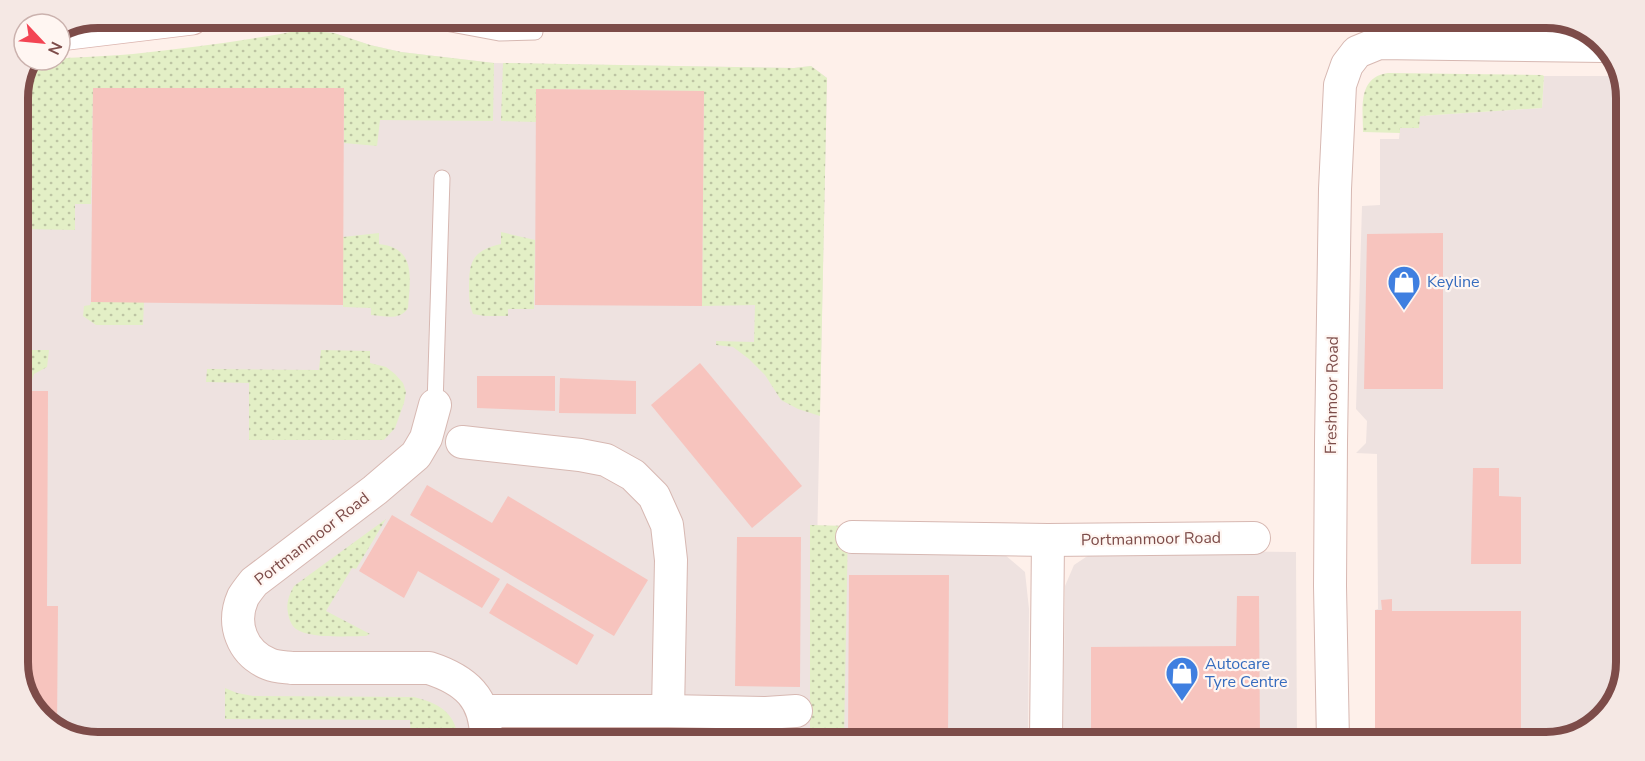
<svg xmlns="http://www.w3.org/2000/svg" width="1645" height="761" viewBox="0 0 1645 761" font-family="'Nunito Sans',sans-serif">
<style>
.industrial{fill:#eee2e0}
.grass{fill:url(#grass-dots)}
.building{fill:#f7c4be}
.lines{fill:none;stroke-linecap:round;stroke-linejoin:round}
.lane-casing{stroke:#d7b8b2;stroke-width:17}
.street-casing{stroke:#d7b8b2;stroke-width:34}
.secondary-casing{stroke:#dbb5af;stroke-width:35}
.lane{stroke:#fff;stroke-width:15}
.street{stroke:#fff;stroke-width:32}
.secondary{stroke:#fff;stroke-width:33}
.labels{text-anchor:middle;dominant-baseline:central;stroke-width:4.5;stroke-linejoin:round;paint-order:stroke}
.shop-label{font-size:16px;fill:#366cbe;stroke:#fff6f2;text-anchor:start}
.street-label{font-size:16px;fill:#7d4c49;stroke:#fff6f2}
.rim{fill:none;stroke:#7d4c49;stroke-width:8}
</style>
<defs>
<pattern id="grass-dots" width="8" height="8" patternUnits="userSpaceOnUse" patternTransform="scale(1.5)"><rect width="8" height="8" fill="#e3efc6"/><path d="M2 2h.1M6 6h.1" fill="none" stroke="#bdc4a3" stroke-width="1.8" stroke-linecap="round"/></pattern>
</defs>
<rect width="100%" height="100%" fill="#fef0ea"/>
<g class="industrial">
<polygon points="326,32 334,33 370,45 401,52 494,63 794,68 811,66 827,78 817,547 998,549 1025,572 1029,609 1028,741 68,737 32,707 18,668 18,94 30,67"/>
<polygon points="1544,76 1621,76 1627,94 1621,693 1591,730 1546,743 1375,742 1375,610 1378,609 1377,454 1356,453 1366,443 1367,421 1356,409 1362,206 1380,205 1380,139 1399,139 1400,128 1419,116 1542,108"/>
<polygon points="1104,550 1296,552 1297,742 1063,741 1065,586 1074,565 1089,555"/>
</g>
<g class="grass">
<path d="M301,30L334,33L370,45L401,52L494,63L493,121L380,120L377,146L344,143V88H93L91,204H75V230L18,229V94L33,61C66,57 99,57 133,54C189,48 245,41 301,30Z"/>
<polygon points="503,63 794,68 811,66 827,78 820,416 798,409 781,400 765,375 749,359 733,347 716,345 716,341 754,342 755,305 702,306 704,91 537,89 536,122 501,121"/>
<path d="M1388,73L1542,75L1544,76L1542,108L1420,116L1419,128H1400V133L1363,132C1363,109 1357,77 1388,73Z"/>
<path d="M501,232L535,240L534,309H508V316H485L473,314C469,304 469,296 469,285C469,259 475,250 501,244Z"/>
<path d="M379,233V244C417,248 410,279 408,308C400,321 385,316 371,315V308L343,307V237Z"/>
<polygon points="91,302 144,302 143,325 96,325 83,316 84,306 90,305"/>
<polygon points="18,350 49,350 47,367 34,374 31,383 18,383"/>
<polygon points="321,350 370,351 370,363 386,367 395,374 403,383 406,392 404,403 395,428 384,440 249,440 249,383 206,382 207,369 319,370"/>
<path d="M386,519L356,569L352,568L326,611L370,634L366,636C349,636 309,639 296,629C291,625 289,619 288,613C286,603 289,595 294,586Z"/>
<polygon points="810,525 848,526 844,740 810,740"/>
<path d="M225,688L237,693L253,696L414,697C438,703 455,712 458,738H414L411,737L410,720L225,719Z"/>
</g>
<g class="building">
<polygon points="93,88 344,88 343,305 91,302"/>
<polygon points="536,89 704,91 702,306 535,305"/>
<polygon points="1443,233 1443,389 1364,389 1367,234"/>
<polygon points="700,363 802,486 752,528 651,405"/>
<polygon points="477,376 555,376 555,411 477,408"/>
<polygon points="560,378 636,381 636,414 559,413"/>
<polygon points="18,391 48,391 47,606 58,606 57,728 32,707 18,668"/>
<polygon points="1473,468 1499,468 1499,496 1521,497 1521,564 1471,564"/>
<polygon points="427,485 492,523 508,496 648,580 614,636 410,515"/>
<polygon points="392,515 500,579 482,608 418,571 404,598 359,571"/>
<polygon points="737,537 801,537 800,687 735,686"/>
<polygon points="849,575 949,575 948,740 848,740"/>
<polygon points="507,583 594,635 577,665 489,613"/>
<polygon points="1237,596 1259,596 1260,742 1091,741 1091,647 1236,646"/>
<polygon points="1392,599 1392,611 1521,611 1521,743 1375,742 1375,610 1382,610 1381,600"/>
<polygon points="579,732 644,733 644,739 578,739"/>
</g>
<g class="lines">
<defs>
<g id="lane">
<polyline points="424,19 499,33 535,32"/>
<polyline points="435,405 442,178"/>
</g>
<g id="street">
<path d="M435,405L426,438L416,455L375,490L254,582C250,587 246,592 243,597C231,624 242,653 269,664C276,667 284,667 292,668H429C466,680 486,698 486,738"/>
<polyline points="462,442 580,455 606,460 633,475 654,496 667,525 671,560 668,711"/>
<polyline points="852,537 1048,540 1254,538"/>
<polyline points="483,711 668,711 766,713 796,711"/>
<polyline points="1046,741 1048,540"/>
<polyline points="1333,742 1330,586 1331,443 1335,189 1340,85 1347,65 1357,52 1379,43 1604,46"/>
</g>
<polyline id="secondary" points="60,34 192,18"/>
</defs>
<use href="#lane" class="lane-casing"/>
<use href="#street" class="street-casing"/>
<use href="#secondary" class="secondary-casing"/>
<use href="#lane" class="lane"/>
<use href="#street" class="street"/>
<use href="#secondary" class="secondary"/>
</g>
<defs>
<symbol id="shop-pin" viewBox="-11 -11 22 30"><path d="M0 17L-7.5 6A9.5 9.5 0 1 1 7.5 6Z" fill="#3f7fe0" stroke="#fff6f2"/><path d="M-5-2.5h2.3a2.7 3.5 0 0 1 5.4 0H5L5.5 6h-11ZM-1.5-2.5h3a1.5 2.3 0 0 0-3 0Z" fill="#fff"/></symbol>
</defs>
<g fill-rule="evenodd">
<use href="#shop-pin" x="1385" y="263" width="38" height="52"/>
<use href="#shop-pin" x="1163" y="654" width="38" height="52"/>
</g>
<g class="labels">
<g class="shop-label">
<text x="1427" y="282">Keyline</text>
<text x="1205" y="664">Autocare<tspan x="1205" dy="18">Tyre Centre</tspan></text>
</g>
<g class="street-label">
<text transform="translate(1332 395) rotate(-89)">Freshmoor Road</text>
<text transform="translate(312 539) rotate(-38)">Portmanmoor Road</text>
<text transform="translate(1151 539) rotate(-1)">Portmanmoor Road</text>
</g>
</g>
<path d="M0 0H1645V761H0ZM98 28H1546A70 70 0 0 1 1616 98V662A70 70 0 0 1 1546 732H98A70 70 0 0 1 28 662V98A70 70 0 0 1 98 28Z" fill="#f5e8e4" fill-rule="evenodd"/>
<path class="rim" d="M98 28H1546A70 70 0 0 1 1616 98V662A70 70 0 0 1 1546 732H98A70 70 0 0 1 28 662V98A70 70 0 0 1 98 28Z"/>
<g transform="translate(42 42) rotate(116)"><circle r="28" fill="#fff6f2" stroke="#cbb2ae" stroke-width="1.5"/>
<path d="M0-4.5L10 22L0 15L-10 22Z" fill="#f34453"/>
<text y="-9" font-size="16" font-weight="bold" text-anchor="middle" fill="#7d4c49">N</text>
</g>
</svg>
